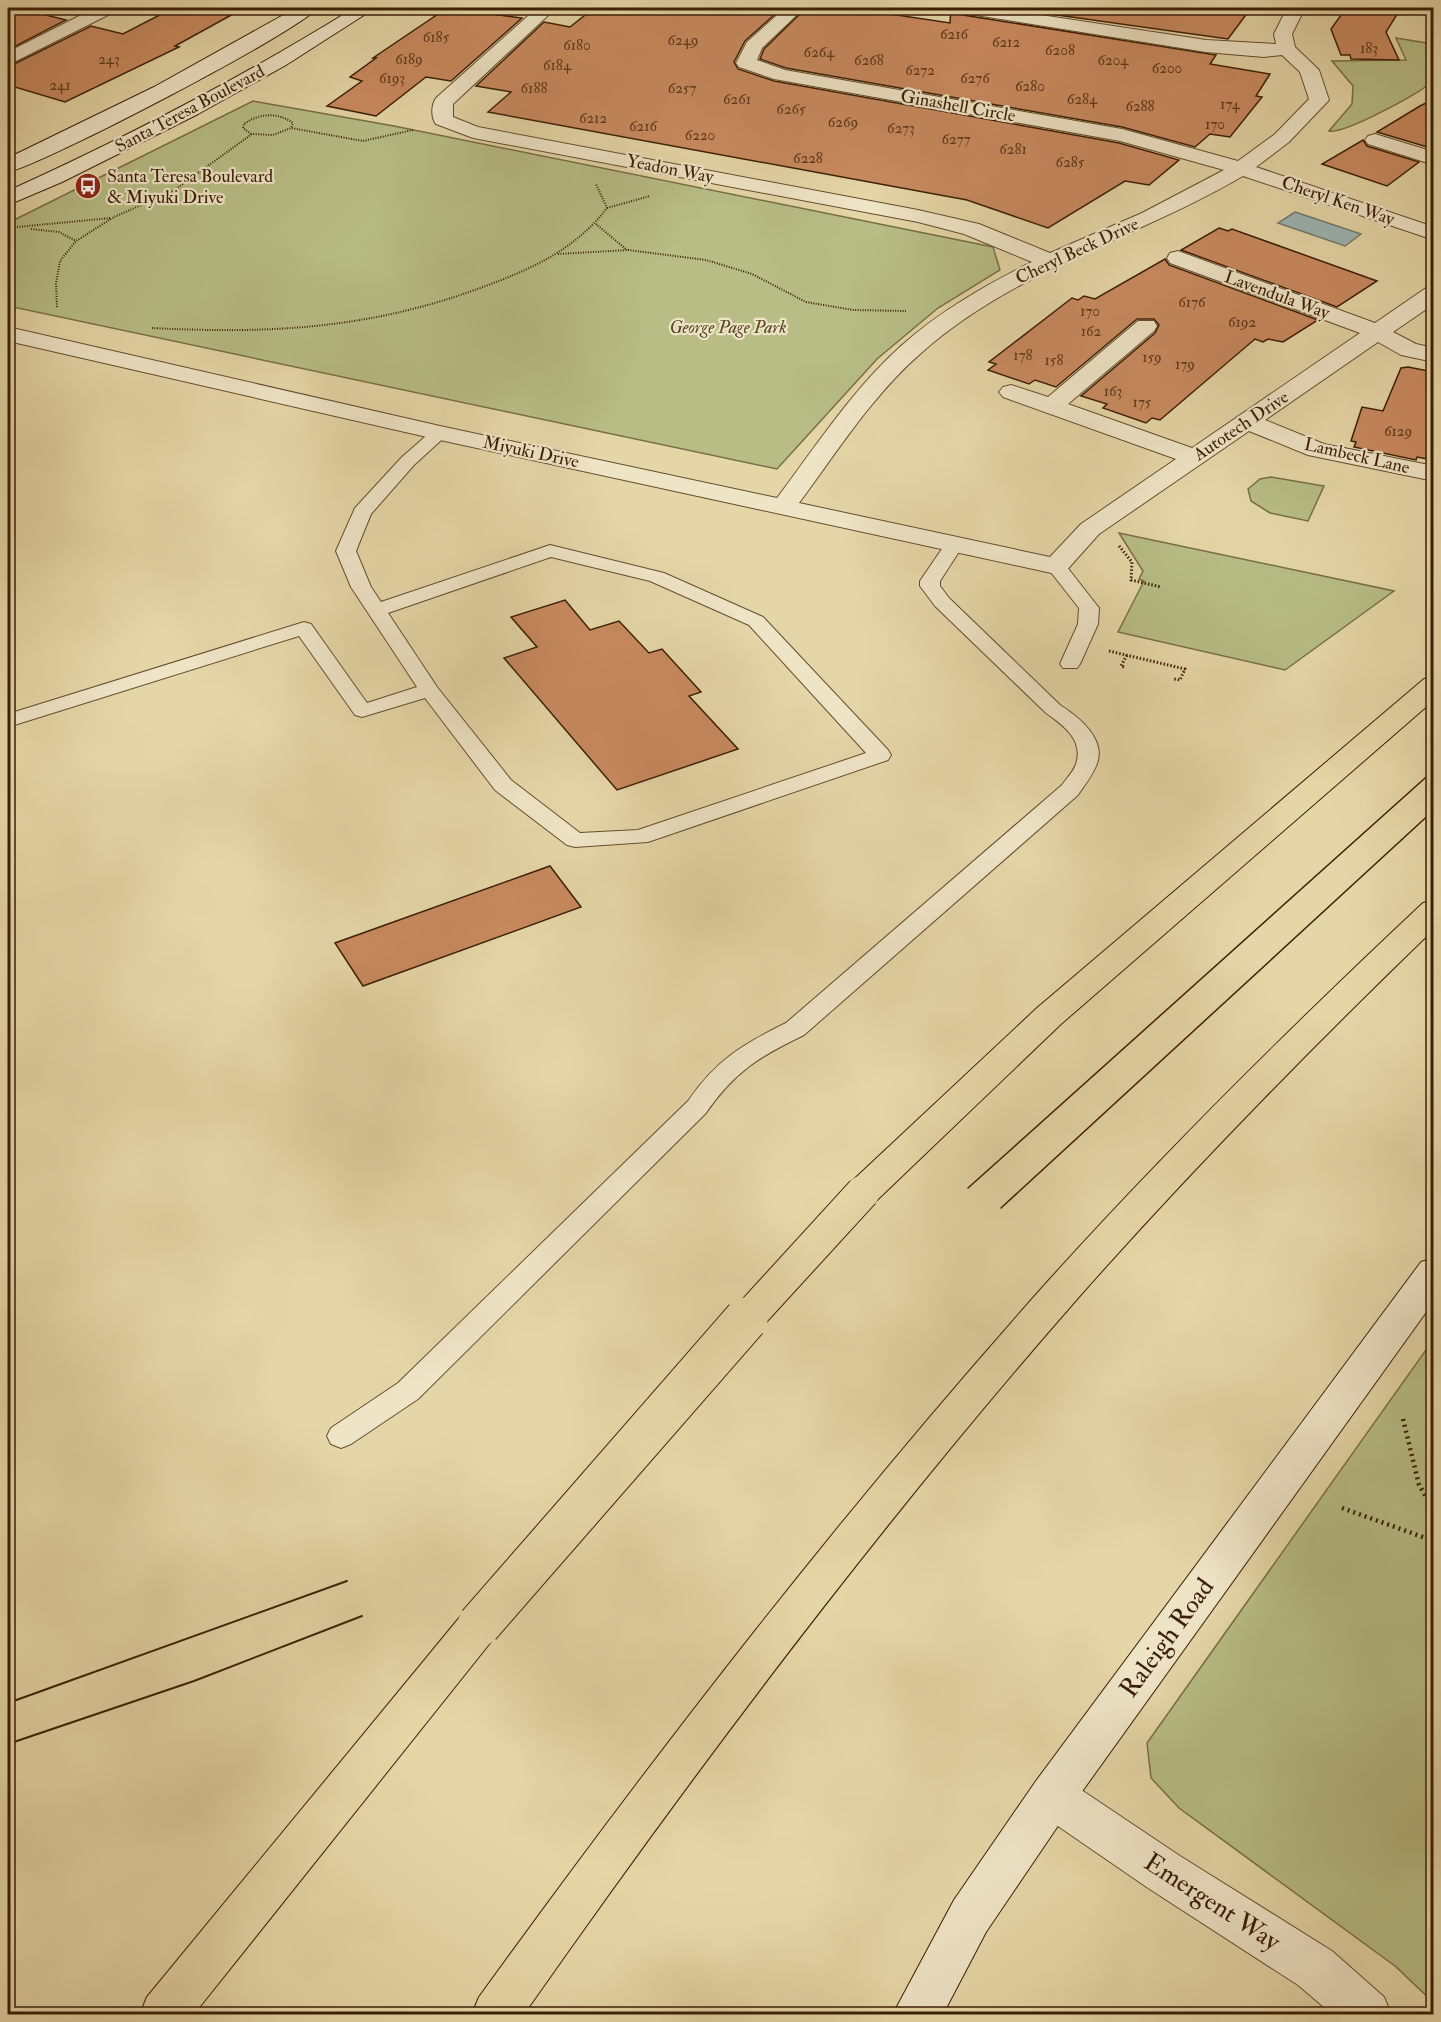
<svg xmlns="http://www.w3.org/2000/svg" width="1441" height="2022" viewBox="0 0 1441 2022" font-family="'IM FELL Double Pica',serif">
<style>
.green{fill:#b7bd85;stroke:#796e46;stroke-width:1.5}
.water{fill:#9cb6b4;stroke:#75796e;stroke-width:1.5}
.building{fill:#c98a5f;stroke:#3b1e06;stroke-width:1.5}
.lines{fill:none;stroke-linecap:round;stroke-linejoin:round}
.lane-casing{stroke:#664c2e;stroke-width:2}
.street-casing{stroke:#664c2e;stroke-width:2}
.secondary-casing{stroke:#3b1e06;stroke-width:2}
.highway-casing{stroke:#3b1e06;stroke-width:2}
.path-far2{stroke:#3b1e06;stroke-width:2;stroke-dasharray:1 1.5;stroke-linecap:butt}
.path-far1{stroke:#3b1e06;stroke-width:3;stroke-dasharray:1.5 2;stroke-linecap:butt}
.path{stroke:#3b1e06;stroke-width:4.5;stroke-dasharray:2 4;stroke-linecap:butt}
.lane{fill:#eee4c6;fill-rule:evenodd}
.street{fill:#eee4c6;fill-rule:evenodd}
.secondary{fill:#eee4c6;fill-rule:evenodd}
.highway{fill:#e5d6a7;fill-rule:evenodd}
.tram-far1{stroke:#3b1e06;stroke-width:1.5}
.tram{stroke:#3b1e06;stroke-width:2}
.highway-bridge-far1-casing{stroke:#3b1e06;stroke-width:35;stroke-linecap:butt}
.highway-bridge-casing{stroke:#3b1e06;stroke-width:45;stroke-linecap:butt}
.highway-bridge-far1{stroke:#e5d6a7;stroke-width:33}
.highway-bridge{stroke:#e5d6a7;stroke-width:43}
.labels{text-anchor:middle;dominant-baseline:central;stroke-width:4.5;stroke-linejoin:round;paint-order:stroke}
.far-number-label{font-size:15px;fill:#5e391c}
.far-street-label{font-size:18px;fill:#3b1e06;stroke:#eee4c6}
.far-poi-label{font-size:18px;fill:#3b1e06;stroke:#eee4c6;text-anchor:start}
.far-park-label{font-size:18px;font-style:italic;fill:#5a4626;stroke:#eee4c6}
.near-street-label{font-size:26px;fill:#3b1e06;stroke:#eee4c6}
</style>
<rect width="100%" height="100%" fill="#e5d6a7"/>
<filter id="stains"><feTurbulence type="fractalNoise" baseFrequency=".00333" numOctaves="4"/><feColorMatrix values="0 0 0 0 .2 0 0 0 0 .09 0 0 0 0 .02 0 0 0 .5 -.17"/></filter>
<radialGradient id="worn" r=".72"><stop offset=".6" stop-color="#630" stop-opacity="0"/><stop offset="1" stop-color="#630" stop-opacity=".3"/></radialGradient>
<g class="green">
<path d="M1396,38L1433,44V81C1420,93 1345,134 1329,131L1352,104L1353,86L1332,61L1406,60Z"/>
<polygon points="253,101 394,126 993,247 1000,270 938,308 877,359 777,469 8,306 8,223"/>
<polygon points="1271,477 1324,486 1308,521 1270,513 1251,501 1248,489 1260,479"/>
<polygon points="1119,533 1394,591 1285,670 1118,632 1144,581 1139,579 1143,571"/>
<polygon points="1433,1340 1434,2002 1433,2002 1395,1966 1179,1808 1151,1778 1147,1743"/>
</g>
<polygon class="water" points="1295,212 1361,234 1345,246 1278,223"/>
<g class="building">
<polygon points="8,8 18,8 66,20 8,50"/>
<polygon points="173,8 244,8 175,46 179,47 65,102 8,85 8,67 91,26 123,34"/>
<polygon points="447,8 522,18 451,81 426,77 376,116 327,106 362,81 350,77 376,58 373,58"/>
<polygon points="594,8 782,8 745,41 734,62 738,69 774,81 1119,143 1179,160 1149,185 1125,181 1048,228 967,200 488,112 511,92 476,86 544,22 570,27"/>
<polygon points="806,8 850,8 950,23 951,8 952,8 963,15 1216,55 1210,64 1270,74 1256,96 1262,97 1230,137 1210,134 1195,147 1122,127 786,68 760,59 764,49"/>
<polygon points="1007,8 1251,8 1228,39"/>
<polygon points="1346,8 1401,8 1386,32 1399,60 1351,59 1350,55 1341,55 1331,29"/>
<polygon points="1434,99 1434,149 1377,132 1420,106"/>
<polygon points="1363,140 1367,146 1419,162 1387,186 1322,164"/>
<polygon points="1219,228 1228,231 1232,229 1377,281 1337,307 1181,250"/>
<polygon points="1165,259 1169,265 1318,320 1283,342 1268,339 1263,342 1255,339 1160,420 1152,418 1146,423 1103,408 1107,404 1081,396 1155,333 1159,325 1154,319 1137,319 1056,387 1035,380 1029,384 988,370 996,364 989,362 1072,298 1078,300 1084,296 1095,299"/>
<polygon points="1408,367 1434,372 1434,460 1417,457 1416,460 1354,447 1356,442 1351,441 1362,407 1383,411 1401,368"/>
<polygon points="565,600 590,630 619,621 649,653 662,649 701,692 689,696 738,749 617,790 504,658 537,647 511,617"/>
<polygon points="550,866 581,907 363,986 335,943"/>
</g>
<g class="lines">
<defs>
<g id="lane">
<path d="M440,428L449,433L414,465L371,514L356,551L371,587L381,602L550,545L664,573L763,617L888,750L891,755L888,760L648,842L575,847L567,845L495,790L425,698L362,717L355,715L299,636L8,727V714L304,622L311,624L367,703L417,687L351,587L336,551L355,508L402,457L434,429ZM551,557L650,581L749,625L866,753L638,830L580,833L511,780L437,687L388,613Z"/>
<path d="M955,538L964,544L940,581V586L949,598L1060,705C1079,717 1108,740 1096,766C1092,776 1084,786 1078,795L804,1035C760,1056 734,1072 706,1113L418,1399L351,1444L341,1448L331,1444L327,1436L331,1428L398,1383L688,1101C716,1060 743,1044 786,1023L1062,785C1066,779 1074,771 1076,764C1084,740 1063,725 1046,713L935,606L920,586V581L948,540Z"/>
<polygon points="1056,560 1063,562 1099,608 1098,624 1080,664 1077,668 1063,668 1060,664 1078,624 1079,608 1046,566"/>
</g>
<g id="street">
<polygon points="95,8 117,8 114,12 8,65 8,52"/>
<path d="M537,8H556L453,104V117L478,127L918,210L979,224L1050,253L1142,213L1224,170L1120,141L774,79L739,67L736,63L747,42L785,8H804L762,48L757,60L785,70L1122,129L1238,161L1275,134L1309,99L1300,72L1282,55L1264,57L1206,52L963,13L954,8H995L1206,40L1276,44L1274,34L1287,8H1305L1292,34L1295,47L1319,70L1329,100L1289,142L1256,167L1434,227V240L1243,176C1137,238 1012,271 920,354C872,396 837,452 799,503L1050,557L1081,524L1176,459L1003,397L999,392L1003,387L1011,385L1048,397L1138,321H1154L1157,326L1154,331L1068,404L1192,448L1360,333L1170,263L1167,258L1170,253L1178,251L1375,323L1426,288L1434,286V304L1393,332L1416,344L1434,348V362L1401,355L1378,342L1265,420L1324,444L1434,466V481L1308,455L1249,431L1099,534L1065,572L1056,574L440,440L8,341V327L440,426L777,498C816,446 853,389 901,346C940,311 986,285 1032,262L964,234L918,222L473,138L436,124C431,118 431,105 436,98Z"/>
<polygon points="1375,134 1434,152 1434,165 1368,144 1365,140 1368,136"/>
<polygon points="1052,1775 1068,1781 1180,1856 1332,1951 1384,1997 1391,2014 1332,2014 1298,1985 1148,1888 1036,1811 1030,1796 1036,1781"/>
</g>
<g id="secondary">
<path d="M296,8H317C302,30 40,166 8,172V158L154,87Z"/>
<path d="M354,8H375L286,65L198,114L62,182L8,205V191C127,137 243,77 354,8Z"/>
<polygon points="1434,1258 1434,1301 1068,1811 986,1932 943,2014 893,2014 954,1900 1036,1781 1421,1262"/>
</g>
<g id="highway">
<polygon points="1434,677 1434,700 1061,1024 876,1201 863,1205 850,1201 845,1192 850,1183 1037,1008 1424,679"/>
<path d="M1434,900V929C1311,1048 1191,1170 1078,1298C879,1525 697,1767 524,2014H472L479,1997C658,1750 845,1508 1049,1280C1168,1148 1294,1024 1423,903Z"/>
<polygon points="479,1606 494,1612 500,1625 494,1638 194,2014 140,2014 147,1997 464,1612"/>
</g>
</defs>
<use href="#lane" class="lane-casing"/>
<use href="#street" class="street-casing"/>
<use href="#secondary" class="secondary-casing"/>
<use href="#highway" class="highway-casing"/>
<g class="path-far2">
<path d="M251,134L243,128L244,124C259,113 278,112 293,123L291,128"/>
<polyline points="607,208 650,196"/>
<polyline points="596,224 627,250"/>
<polyline points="17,227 111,218"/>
<polyline points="31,229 59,232 76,241"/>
<polyline points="558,254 628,250 706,260 752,274 806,302 853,310 906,311"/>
<polyline points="57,307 56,284 60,261 76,241 114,217 173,191 252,134 273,135 291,128 363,141 413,130"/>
<path d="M152,328C271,334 370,329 483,287C531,269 575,250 607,208L596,184"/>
</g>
<g class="path-far1">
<polyline points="1119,546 1132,562 1131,580 1161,587"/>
<polyline points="1109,651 1185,669 1180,680 1174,679"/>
<polyline points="1124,667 1121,666 1127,655"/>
</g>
<g class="path">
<polyline points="1403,1419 1419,1485 1434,1510"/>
<polyline points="1342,1508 1434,1541"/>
</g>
<use href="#lane" class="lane"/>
<use href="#street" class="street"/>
<use href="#secondary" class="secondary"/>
<use href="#highway" class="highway"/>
<g class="tram-far1">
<polyline points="968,1188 1434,770"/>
<polyline points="1001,1208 1434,810"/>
</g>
<g class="tram">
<polyline points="8,1703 347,1581"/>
<polyline points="8,1744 194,1681 362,1616"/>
</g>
<defs>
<polyline id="highway-bridge-far1" points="745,1321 863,1192"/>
<polyline id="highway-bridge" points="479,1625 746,1319"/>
</defs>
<use href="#highway-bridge-far1" class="highway-bridge-far1-casing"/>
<use href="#highway-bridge" class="highway-bridge-casing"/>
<use href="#highway-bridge-far1" class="highway-bridge-far1"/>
<use href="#highway-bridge" class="highway-bridge"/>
</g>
<defs>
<symbol id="bus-disc" viewBox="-11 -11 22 22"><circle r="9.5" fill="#8f2418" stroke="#eee4c6"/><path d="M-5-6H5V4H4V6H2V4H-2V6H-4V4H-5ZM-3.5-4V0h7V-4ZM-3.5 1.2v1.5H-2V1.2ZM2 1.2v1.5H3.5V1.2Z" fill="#fff"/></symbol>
</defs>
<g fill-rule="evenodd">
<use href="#bus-disc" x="73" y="171" width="30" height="30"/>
</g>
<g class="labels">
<g class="far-number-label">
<text x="954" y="34">6216</text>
<text x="436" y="37">6185</text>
<text x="683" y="40">6249</text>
<text x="1006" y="42">6212</text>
<text x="577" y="45">6180</text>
<text x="1369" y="48">183</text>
<text x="1060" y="50">6208</text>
<text x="819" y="52">6264</text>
<text x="109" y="59">243</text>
<text x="409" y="59">6189</text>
<text x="869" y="60">6268</text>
<text x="1113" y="60">6204</text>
<text x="557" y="65">6184</text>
<text x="1167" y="68">6200</text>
<text x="920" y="70">6272</text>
<text x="392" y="78">6193</text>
<text x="975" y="78">6276</text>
<text x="60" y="85">241</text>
<text x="1030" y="86">6280</text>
<text x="534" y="88">6188</text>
<text x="682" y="88">6257</text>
<text x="737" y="99">6261</text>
<text x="1082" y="99">6284</text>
<text x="1230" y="104">174</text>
<text x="1140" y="106">6288</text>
<text x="791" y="109">6265</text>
<text x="593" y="118">6212</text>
<text x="843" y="122">6269</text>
<text x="1215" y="124">170</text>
<text x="643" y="126">6216</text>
<text x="901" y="128">6273</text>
<text x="700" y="135">6220</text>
<text x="956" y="139">6277</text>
<text x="1013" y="149">6281</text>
<text x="808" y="158">6228</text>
<text x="1070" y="162">6285</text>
<text x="1192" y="302">6176</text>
<text x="1090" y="311">170</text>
<text x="1242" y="322">6192</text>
<text x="1091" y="331">162</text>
<text x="1023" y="355">178</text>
<text x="1152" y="357">159</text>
<text x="1054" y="360">158</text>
<text x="1185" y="364">179</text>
<text x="1113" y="391">163</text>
<text x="1142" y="402">175</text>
<text x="1398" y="431">6129</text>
</g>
<g class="far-street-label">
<text transform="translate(958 106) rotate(10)">Ginashell Circle</text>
<text transform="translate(190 109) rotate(-28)">Santa Teresa Boulevard</text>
<text transform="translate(670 169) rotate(11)">Yeadon Way</text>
<text transform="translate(1338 201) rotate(19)">Cheryl Ken Way</text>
<text transform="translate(1077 251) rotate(-25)">Cheryl Beck Drive</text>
<text transform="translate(1277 295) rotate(20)">Lavendula Way</text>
<text transform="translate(1241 426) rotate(-34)">Autotech Drive</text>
<text transform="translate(531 452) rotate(12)">Miyuki Drive</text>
<text transform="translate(1357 456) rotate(13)">Lambeck Lane</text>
</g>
<g class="far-poi-label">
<text x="107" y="176">Santa Teresa Boulevard<tspan x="107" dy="21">&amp; Miyuki Drive</tspan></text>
</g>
<g class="far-park-label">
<text x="728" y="327">George Page Park</text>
</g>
<g class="near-street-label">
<text transform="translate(1167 1638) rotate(-54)">Raleigh Road</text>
<text transform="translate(1212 1902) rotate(33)">Emergent Way</text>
</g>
</g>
<rect width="1441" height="2022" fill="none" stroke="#e5d6a7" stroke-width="30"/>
<rect x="9" y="9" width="1423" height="2004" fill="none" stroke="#3b1e06" stroke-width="3"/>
<rect x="15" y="15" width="1411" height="1992" fill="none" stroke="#3b1e06" stroke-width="1.5"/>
<rect width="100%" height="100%" filter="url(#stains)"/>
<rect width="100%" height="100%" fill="url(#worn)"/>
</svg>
